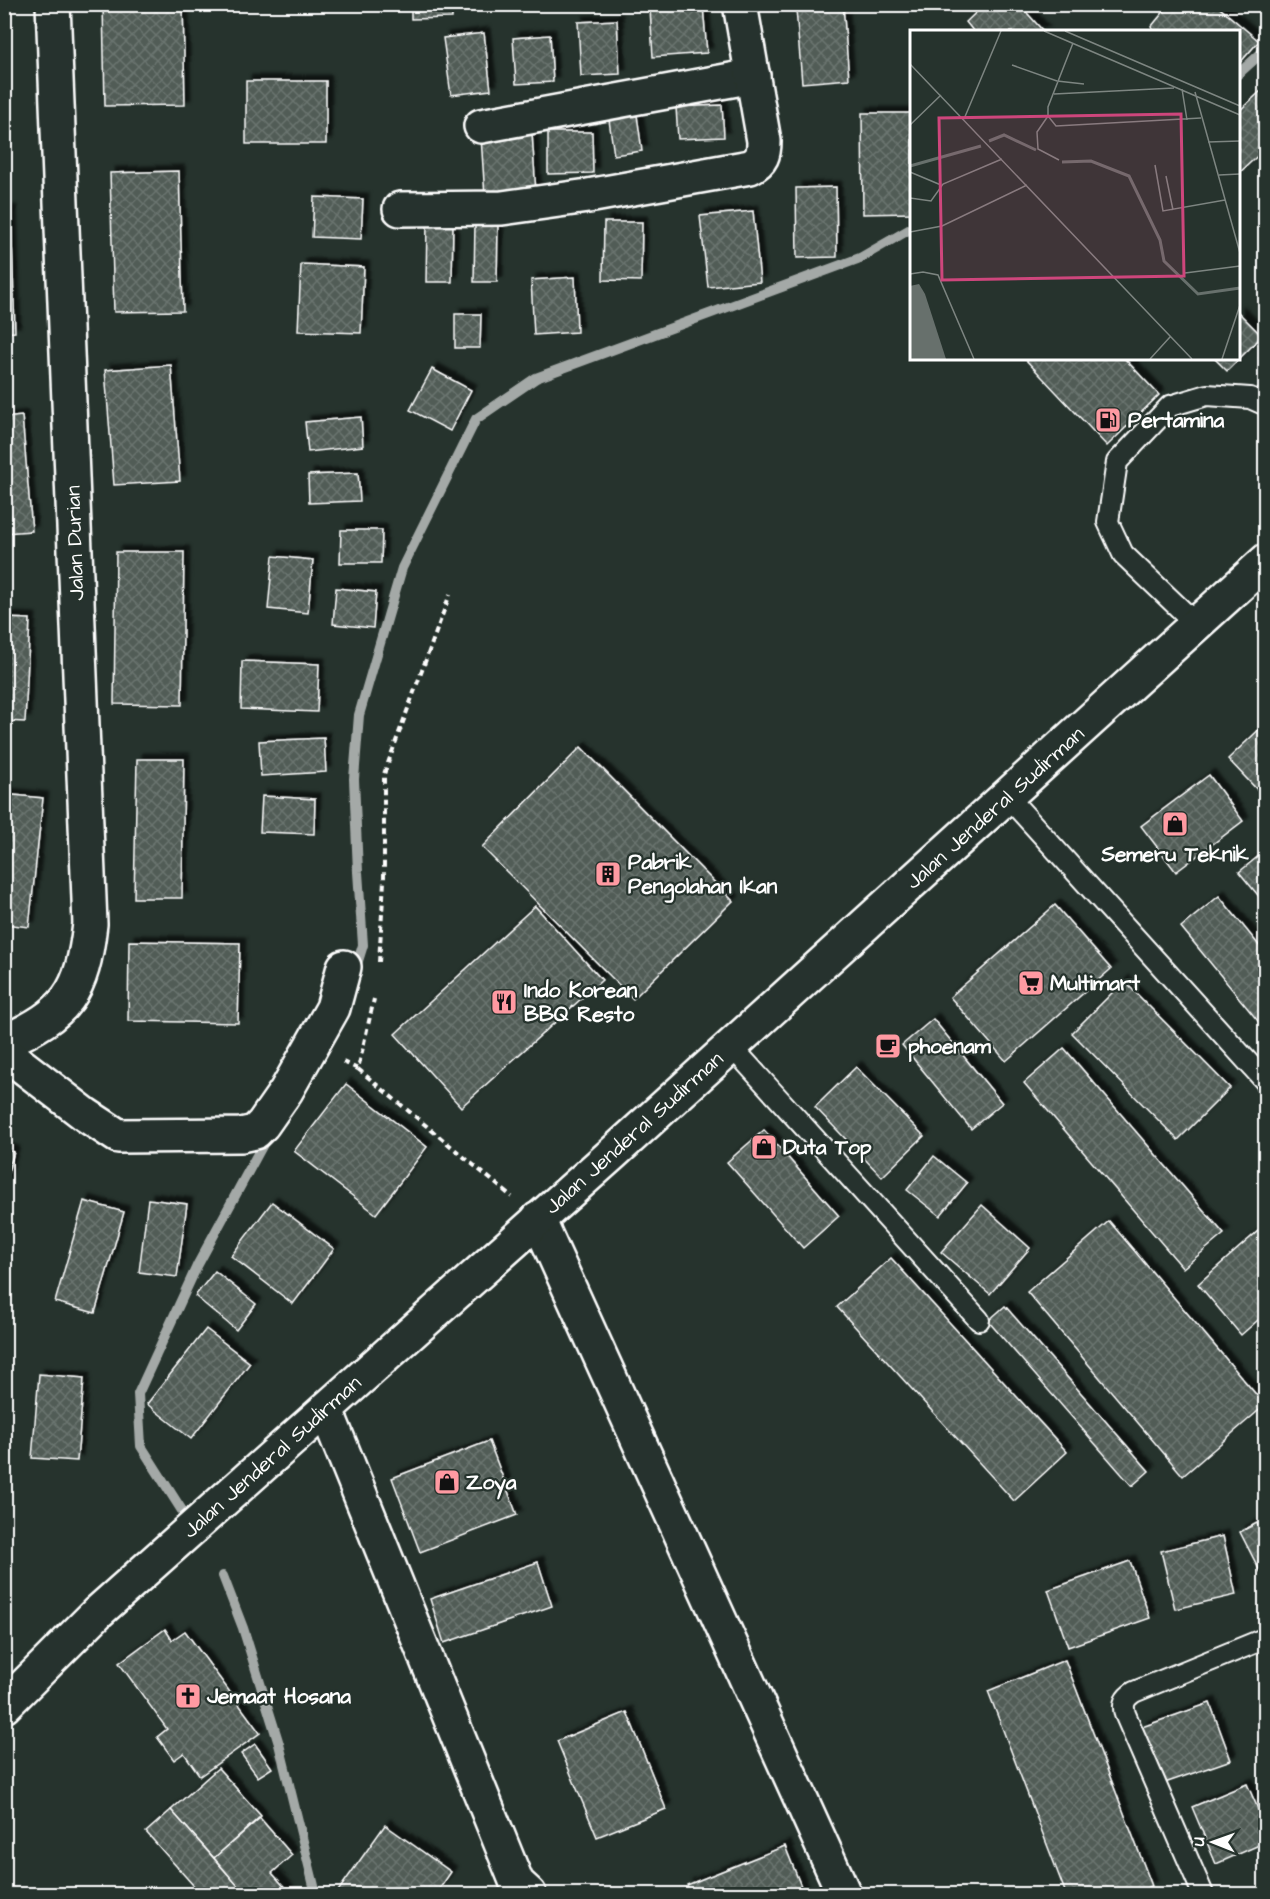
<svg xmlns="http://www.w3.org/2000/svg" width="1270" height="1899" viewBox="0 0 1270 1899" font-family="'Architects Daughter',sans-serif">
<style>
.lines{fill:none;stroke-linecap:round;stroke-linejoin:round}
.stream{stroke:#a4a9a7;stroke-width:10}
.building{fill:url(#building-cross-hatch);stroke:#fff;stroke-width:1.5;filter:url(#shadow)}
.service-casing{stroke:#fff;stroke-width:24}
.minor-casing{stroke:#fff;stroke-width:38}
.secondary-casing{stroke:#fff;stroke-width:38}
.path{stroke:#fff;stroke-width:4;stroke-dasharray:6 4.5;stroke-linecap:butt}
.service{stroke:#26332d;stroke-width:20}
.minor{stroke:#26332d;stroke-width:33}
.secondary{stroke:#26332d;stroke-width:33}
.labels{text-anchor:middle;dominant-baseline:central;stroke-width:4.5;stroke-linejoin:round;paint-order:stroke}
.poi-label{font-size:21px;font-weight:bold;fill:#fff;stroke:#26332d;text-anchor:start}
.street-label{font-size:21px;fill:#fff;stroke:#26332d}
.inset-river{fill:none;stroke:#67706c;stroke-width:3}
.inset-road{fill:none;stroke:#7d8581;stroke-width:1.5}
.view{fill:#ce467c;fill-opacity:0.15;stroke:#ce467c;stroke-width:3}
.inset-edge{fill:none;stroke:#fff;stroke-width:3}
</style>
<defs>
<pattern id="building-cross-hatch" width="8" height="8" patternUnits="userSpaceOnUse" patternTransform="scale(1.5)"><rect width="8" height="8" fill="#515c57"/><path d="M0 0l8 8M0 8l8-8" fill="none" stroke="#6b7470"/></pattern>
<filter id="shadow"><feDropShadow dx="5.5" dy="-5.5" stdDeviation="1.5" flood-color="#0009"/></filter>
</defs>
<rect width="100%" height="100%" fill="#26332d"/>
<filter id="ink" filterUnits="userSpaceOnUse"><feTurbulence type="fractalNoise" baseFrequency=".0167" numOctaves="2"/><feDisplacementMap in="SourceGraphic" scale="12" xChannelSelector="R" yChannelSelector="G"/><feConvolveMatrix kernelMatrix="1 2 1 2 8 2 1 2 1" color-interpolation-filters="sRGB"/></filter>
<g filter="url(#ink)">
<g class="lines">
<g class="stream">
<polyline points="1238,74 1266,49"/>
<polyline points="354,974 363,945 358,872 354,779 359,715 402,568 476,419 536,378 860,258 912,228"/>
<polyline points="188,1520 141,1446 138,1394 197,1266 268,1135"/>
<polyline points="223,1576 243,1628 279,1744 316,1894"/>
</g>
</g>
<g class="building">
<polygon points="103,4 183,4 185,105 105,106"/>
<polygon points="411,4 452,4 452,18 411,19"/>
<polygon points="480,4 510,4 480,9"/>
<polygon points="985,4 1019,4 1044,32 974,32 966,22"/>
<polygon points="1170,4 1215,4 1259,41 1238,65 1238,32 1156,32 1151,27"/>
<polygon points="843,5 849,79 802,83 796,9"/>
<polygon points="703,6 707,53 653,57 650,9"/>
<polygon points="617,20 620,74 581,76 578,22"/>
<polygon points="484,33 491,90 451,95 443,38"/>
<polygon points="550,35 553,82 516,84 513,38"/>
<rect x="246" y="81" width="80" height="63"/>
<polygon points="1262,90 1266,94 1266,148 1238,174 1238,112"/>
<polygon points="635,101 642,151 614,155 607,106"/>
<polygon points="722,105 724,137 678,139 676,107"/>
<polygon points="862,113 912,113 912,213 863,214"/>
<polygon points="548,132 592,132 593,173 548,174"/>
<polygon points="532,133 536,193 485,197 481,137"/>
<polygon points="179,171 183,311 114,312 110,173"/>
<polygon points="836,187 837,257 797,258 796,188"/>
<polygon points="314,197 363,199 361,239 312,237"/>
<polygon points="4,211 11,211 15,332 4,333"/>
<polygon points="753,211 760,282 708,287 700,216"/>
<polygon points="427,222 453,222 452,282 426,282"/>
<polygon points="604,222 642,222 641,281 603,280"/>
<polygon points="475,223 498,223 497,282 474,282"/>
<polygon points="301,264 364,267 361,333 298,331"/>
<polygon points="575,277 577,332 534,335 531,280"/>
<polygon points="1238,312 1262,336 1227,371 1214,358 1238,358"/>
<polygon points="455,314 481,314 480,348 455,348"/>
<polygon points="1266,351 1266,364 1259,358"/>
<polygon points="1024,358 1124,358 1159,395 1107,446"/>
<polygon points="171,365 180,481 114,485 105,370"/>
<polygon points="432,369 471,390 450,431 410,410"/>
<polygon points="22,416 32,531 4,533 4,418"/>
<polygon points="361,417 363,446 308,452 305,422"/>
<polygon points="358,473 360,501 309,503 308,475"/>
<polygon points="341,530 382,530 381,563 340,563"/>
<polygon points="116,552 184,552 182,705 114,704"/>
<polygon points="273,556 313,560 308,613 268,609"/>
<polygon points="336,588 376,592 373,628 333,624"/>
<polygon points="4,618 30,619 25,722 4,721"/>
<polygon points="242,661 319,664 317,712 241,709"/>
<polygon points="1266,723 1266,799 1228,759"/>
<polygon points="324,738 326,772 261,776 259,741"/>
<polygon points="581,747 733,901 633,999 482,847"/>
<polygon points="137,759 184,759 182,898 134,898"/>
<polygon points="1209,775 1243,821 1176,872 1141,826"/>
<polygon points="4,794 43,798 29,927 4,924"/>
<polygon points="262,796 315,799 314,834 260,832"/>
<polygon points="1266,850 1266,905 1239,872"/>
<polygon points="1219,896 1266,954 1266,1022 1262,1026 1181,927"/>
<polygon points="1055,905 1111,969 1006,1061 950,997"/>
<polygon points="535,906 602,980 461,1107 395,1034"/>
<polygon points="129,941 240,943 238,1023 128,1021"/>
<polygon points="1124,981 1230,1088 1178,1140 1072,1033"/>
<polygon points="933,1019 1002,1103 971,1129 902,1045"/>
<polygon points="1064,1048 1224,1234 1183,1268 1024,1083"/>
<polygon points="856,1067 924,1136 882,1177 815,1107"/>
<polygon points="346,1084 427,1147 376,1214 294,1151"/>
<polygon points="764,1130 839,1216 803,1248 727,1162"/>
<polygon points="4,1149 14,1152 4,1185"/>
<polygon points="934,1156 967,1183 940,1216 907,1190"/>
<polygon points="148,1199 187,1204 177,1277 139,1272"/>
<polygon points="84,1201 124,1212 95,1313 55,1302"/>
<polygon points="272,1202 334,1249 293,1304 231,1256"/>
<polygon points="982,1205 1030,1248 990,1294 941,1252"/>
<polygon points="1109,1221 1265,1405 1183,1476 1027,1292"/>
<polygon points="1266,1224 1266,1313 1241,1335 1198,1284"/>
<polygon points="891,1258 1067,1452 1014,1501 837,1307"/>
<polygon points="215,1271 256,1304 236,1330 195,1296"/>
<polygon points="1005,1306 1149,1471 1132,1486 988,1321"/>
<polygon points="206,1329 250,1363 191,1439 147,1404"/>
<polygon points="39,1374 84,1378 77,1461 32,1458"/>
<polygon points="489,1441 517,1515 420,1552 392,1478"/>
<polygon points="1257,1523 1266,1539 1266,1571 1261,1573 1240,1532"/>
<polygon points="1223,1536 1236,1595 1175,1609 1161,1551"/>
<polygon points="1130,1561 1150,1618 1068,1647 1048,1590"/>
<polygon points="538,1562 552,1606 444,1643 430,1599"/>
<polygon points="165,1629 172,1640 185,1631 260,1733 200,1776 184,1753 174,1760 157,1737 167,1729 119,1663"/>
<polygon points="1065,1660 1152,1886 1131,1894 1066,1894 988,1691"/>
<polygon points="1210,1703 1231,1760 1162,1784 1142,1727"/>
<polygon points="627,1712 666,1809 597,1837 557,1741"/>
<polygon points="255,1744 272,1768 258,1777 241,1754"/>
<polygon points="218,1768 261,1816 214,1858 171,1810"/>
<polygon points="1247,1784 1266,1827 1266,1842 1216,1864 1192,1807"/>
<polygon points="171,1810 241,1889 235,1894 201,1894 146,1832"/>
<polygon points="260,1818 292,1855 272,1873 288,1891 284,1894 267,1894 259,1885 248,1894 245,1894 214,1858"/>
<polygon points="385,1825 451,1872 436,1894 336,1894"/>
<polygon points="785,1846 804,1894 690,1894 687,1885"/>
</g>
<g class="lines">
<defs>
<g id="service">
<polyline points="1196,624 1123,554 1108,522 1117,462 1170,406 1207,395 1250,398 1266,405"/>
<polyline points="1008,797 1266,1082"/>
<polyline points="731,1046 979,1320"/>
<path d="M1203,1894L1125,1714C1122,1703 1125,1698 1134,1692L1266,1638"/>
</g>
<g id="minor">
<polyline points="481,126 753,76"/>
<path d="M400,209L502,208L588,196L750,167C762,161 764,154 764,141L740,4"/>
<path d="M4,1042C68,1013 82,993 90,924L53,4"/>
<polyline points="4,1052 86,1115 118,1136 241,1135 255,1132 263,1124 286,1091 333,1008 344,967"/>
<polyline points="538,1219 844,1894"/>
<polyline points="326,1410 517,1883 529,1894"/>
</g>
<polyline id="secondary" points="4,1706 97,1613 611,1155 1266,561"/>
</defs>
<use href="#service" class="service-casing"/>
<use href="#minor" class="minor-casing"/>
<use href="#secondary" class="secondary-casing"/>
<g class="path">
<polyline points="379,962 384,881 384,774 450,594"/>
<polyline points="343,1062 358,1069 374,999"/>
<polyline points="358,1069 512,1197"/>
</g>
<use href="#service" class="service"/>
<use href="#minor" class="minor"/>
<use href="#secondary" class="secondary"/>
</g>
</g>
<defs>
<symbol id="fuel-square" viewBox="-11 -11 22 22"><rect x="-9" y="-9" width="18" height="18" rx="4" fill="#ff9aa2" stroke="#26332d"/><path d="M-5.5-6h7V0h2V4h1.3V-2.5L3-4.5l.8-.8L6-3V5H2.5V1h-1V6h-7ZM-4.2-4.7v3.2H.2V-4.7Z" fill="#111"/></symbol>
<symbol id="shop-square" viewBox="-11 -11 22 22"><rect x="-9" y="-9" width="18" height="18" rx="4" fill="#ff9aa2" stroke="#26332d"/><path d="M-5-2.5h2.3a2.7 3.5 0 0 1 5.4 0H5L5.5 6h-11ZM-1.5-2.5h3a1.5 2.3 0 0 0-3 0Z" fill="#111"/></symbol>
<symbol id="building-square" viewBox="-11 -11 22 22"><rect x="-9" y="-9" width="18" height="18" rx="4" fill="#ff9aa2" stroke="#26332d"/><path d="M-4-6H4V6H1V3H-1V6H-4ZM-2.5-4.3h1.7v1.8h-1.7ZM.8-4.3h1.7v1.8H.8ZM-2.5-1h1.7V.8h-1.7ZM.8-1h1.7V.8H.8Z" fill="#111"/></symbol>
<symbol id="supermarket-square" viewBox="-11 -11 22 22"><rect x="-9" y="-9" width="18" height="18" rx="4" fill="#ff9aa2" stroke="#26332d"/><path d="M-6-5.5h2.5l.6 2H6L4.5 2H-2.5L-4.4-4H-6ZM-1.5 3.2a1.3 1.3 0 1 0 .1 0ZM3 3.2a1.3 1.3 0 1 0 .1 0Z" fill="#111"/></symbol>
<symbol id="restaurant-square" viewBox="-11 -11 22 22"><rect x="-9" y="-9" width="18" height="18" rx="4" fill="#ff9aa2" stroke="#26332d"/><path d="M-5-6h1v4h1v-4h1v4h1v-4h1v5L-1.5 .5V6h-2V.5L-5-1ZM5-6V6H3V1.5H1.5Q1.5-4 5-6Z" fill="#111"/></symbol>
<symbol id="cafe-square" viewBox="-11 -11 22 22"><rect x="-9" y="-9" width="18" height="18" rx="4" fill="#ff9aa2" stroke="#26332d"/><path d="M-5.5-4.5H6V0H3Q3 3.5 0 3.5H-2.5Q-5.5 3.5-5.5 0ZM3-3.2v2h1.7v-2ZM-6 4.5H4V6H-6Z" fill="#111"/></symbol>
<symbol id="church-square" viewBox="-11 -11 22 22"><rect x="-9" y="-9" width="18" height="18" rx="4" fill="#ff9aa2" stroke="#26332d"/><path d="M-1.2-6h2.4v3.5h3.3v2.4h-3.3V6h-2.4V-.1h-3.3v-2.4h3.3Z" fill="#111"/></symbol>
</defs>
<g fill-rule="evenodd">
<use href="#fuel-square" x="1093" y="405" width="30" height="30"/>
<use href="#shop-square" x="1160" y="809" width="30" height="30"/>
<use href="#building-square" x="593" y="859" width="30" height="30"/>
<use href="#supermarket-square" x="1016" y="968" width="30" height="30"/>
<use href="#restaurant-square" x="489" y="987" width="30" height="30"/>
<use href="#cafe-square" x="873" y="1031" width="30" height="30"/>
<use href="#shop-square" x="749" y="1132" width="30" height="30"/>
<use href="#shop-square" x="432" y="1467" width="30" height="30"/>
<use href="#church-square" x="173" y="1681" width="30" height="30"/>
</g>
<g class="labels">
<g class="poi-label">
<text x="1128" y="420">Pertamina</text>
<text x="1175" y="854" text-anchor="middle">Semeru Teknik</text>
<text x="628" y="862">Pabrik<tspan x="628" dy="24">Pengolahan Ikan</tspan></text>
<text x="1050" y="983">Multimart</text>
<text x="524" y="990">Indo Korean<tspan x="524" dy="24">BBQ Resto</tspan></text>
<text x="908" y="1046">phoenam</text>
<text x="783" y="1147">Duta Top</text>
<text x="466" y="1482">Zoya</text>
<text x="207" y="1696">Jemaat Hosana</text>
</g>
<g class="street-label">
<text transform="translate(75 543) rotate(-92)">Jalan Durian</text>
<text transform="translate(995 808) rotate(-42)">Jalan Jenderal Sudirman</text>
<text transform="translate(634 1133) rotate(-42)">Jalan Jenderal Sudirman</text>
<text transform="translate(272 1457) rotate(-42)">Jalan Jenderal Sudirman</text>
</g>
</g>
<g transform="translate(910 30)">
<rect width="330" height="330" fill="#26332d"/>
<path d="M9,254L15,264L36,329H0V256Z" fill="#67706c"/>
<path class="inset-river" d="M79,111L94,105L126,120M152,132L181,131L219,146L250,210L254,231L288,264L330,258M0,136L71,116"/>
<path class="inset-road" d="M134,1L330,85M155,1L330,76M163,13L138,77V86L146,96L291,88M0,34L282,329M102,35L147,51L174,54M272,59L277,90M285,62L330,223M144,64L264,58M138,86L127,102L128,119L149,130M54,89L91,1M0,95L31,65M298,112L330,111M245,135L253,181L315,170M0,142L31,155M309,145L330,144M256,146L263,180M0,168L21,171L33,154L92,129M0,202L32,196L117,155M275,243L330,236M0,244L13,242L28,245L64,329M240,329L260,307M312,329L330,275"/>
<path class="view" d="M271,84L274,246L32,250L29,88Z"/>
<rect width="330" height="330" class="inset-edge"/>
</g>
<rect width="1270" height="1899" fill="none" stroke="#26332d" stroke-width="24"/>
<rect x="12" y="12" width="1246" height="1875" fill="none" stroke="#fff" stroke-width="2" filter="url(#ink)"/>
<g transform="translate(1213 1842) rotate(271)" stroke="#26332d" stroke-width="4.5" paint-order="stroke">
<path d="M0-4.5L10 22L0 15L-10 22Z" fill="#ffffff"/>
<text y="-9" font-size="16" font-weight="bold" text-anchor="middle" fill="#ffffff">U</text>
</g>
</svg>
